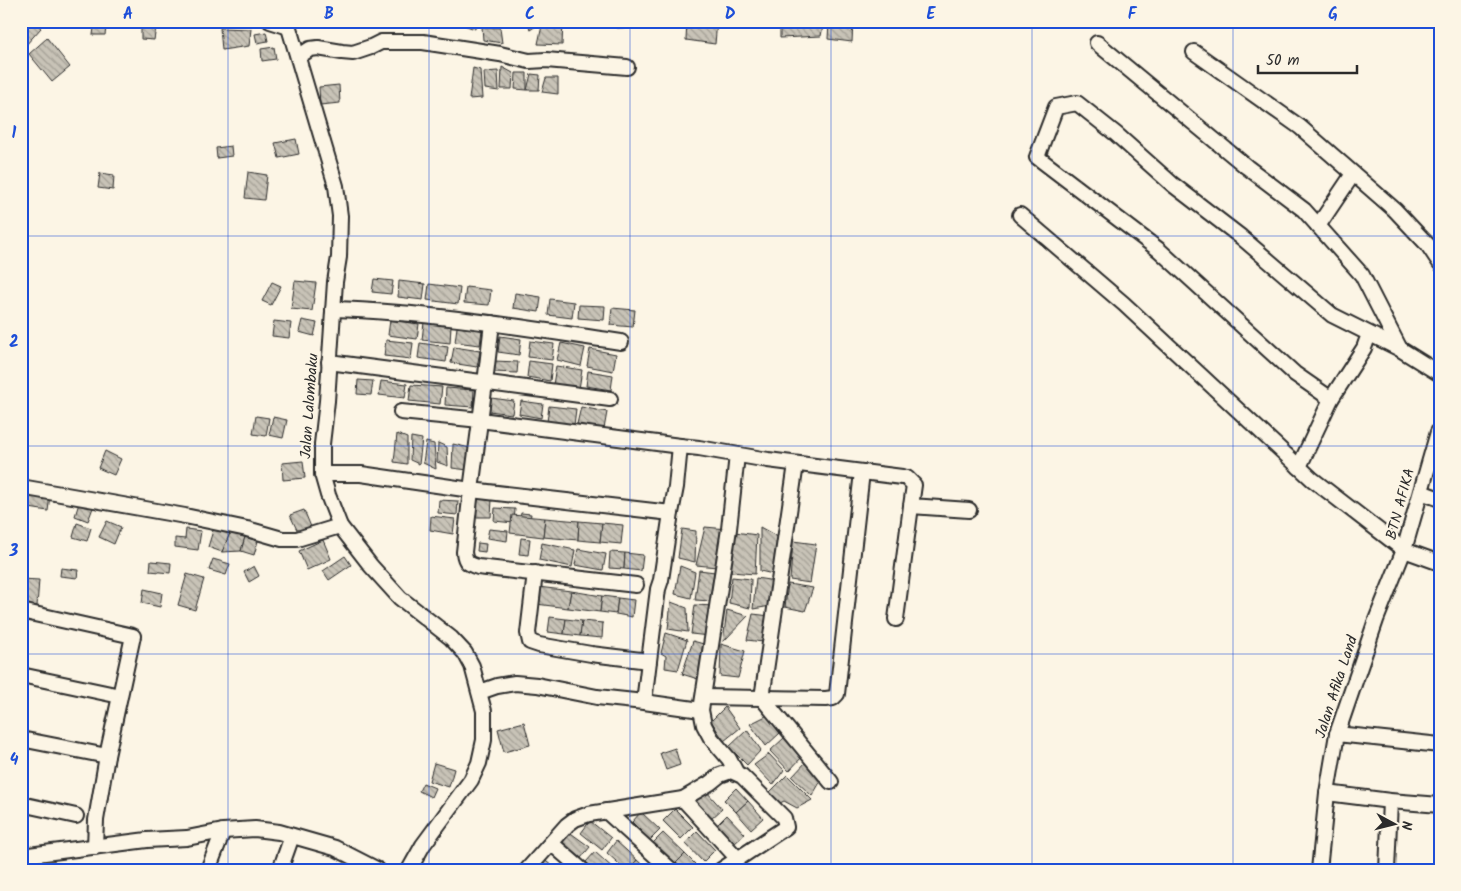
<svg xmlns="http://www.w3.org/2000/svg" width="1461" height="891" viewBox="0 0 1461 891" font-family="Kalam,sans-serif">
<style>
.building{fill:url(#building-back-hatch);stroke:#2b2b2b}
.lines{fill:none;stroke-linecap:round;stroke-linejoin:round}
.minor-casing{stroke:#2b2b2b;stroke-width:18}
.minor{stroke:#fcf5e5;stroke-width:14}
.grid{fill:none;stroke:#1d4ed8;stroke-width:1;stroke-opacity:0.55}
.labels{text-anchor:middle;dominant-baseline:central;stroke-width:4.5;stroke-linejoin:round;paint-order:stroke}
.street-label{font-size:15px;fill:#2b2b2b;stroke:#fcf5e5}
.neatline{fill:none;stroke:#1d4ed8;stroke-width:2}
.grid-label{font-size:16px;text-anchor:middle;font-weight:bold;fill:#1d4ed8}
</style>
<defs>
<pattern id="building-back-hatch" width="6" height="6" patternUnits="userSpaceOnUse" patternTransform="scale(1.25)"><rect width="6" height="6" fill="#c8c3b7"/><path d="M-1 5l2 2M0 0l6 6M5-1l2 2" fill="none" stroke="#a39f95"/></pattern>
</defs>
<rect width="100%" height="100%" fill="#fcf5e5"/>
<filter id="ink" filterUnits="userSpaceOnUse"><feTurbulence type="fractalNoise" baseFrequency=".02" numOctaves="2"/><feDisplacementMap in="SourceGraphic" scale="10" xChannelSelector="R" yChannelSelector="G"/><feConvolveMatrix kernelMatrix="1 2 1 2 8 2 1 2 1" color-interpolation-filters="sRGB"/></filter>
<g filter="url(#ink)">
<g class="building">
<polygon points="30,21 33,21 41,28 25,46 21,43 21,30"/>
<polygon points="95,21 107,21 105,35 93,35"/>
<polygon points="141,21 157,21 154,40 141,39"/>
<polygon points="458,21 476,21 475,29 458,23"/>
<polygon points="488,21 506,21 506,23 488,25"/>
<polygon points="528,21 539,21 539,24 530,30"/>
<polygon points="543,21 563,21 562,45 538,44"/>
<polygon points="617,21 639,21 639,27 617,28"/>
<polygon points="687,21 717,21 715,44 686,40"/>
<polygon points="780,21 824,21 821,36 780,38"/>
<polygon points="829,21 853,21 852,42 828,39"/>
<polygon points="482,27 500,28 502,43 483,40"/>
<polygon points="220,28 251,29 249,46 222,50"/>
<polygon points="266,32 268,41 257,43 255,34"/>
<polygon points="47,38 70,67 52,82 29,54"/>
<polygon points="274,47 276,59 262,61 261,49"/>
<polygon points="502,67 513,73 512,89 501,89"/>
<polygon points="473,68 480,70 482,98 469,99"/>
<polygon points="498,71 499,91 485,89 484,72"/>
<polygon points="516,73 527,73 527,90 515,89"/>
<polygon points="531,74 540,75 539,90 527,90"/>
<polygon points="546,78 558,78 558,94 542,92"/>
<polygon points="339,85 340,103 320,105 319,87"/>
<polygon points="296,139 299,154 279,158 275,143"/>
<polygon points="231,146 232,156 217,158 216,148"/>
<polygon points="248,172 267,175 264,200 245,198"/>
<polygon points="100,173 114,175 113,190 98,188"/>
<polygon points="374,279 393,281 391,294 372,292"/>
<polygon points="295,281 316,283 312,311 291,309"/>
<polygon points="399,281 425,284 423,300 398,297"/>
<polygon points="272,282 281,286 271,305 262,301"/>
<polygon points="429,284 460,288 458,304 427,300"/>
<polygon points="466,287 491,290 489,305 464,303"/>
<polygon points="515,293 541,297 539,312 513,308"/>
<polygon points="550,299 574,302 572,318 548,315"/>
<polygon points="579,305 605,306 604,320 578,318"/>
<polygon points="612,308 635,310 633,327 610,325"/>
<polygon points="302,320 317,323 314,336 299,332"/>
<polygon points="390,320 419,324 417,339 388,335"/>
<polygon points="274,321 291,323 289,338 272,336"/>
<polygon points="424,322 451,325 450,343 422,340"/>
<polygon points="457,327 482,330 480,345 455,342"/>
<polygon points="500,336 521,339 519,355 498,352"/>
<polygon points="386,340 413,343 411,359 384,356"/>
<polygon points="530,341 554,344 552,360 528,357"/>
<polygon points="420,343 448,347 446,362 418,358"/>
<polygon points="561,343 585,348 581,366 557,360"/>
<polygon points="454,347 480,351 477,367 451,363"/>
<polygon points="590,349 616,354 613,371 587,366"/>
<polygon points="494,361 518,362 517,373 494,372"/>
<polygon points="529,361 552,364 550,381 527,377"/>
<polygon points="556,366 582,370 579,389 553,385"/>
<polygon points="588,371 613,375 611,390 586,386"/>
<polygon points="358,380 373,381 371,395 357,394"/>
<polygon points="381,381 407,384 405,398 379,395"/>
<polygon points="411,385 442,387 440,404 409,401"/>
<polygon points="446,388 474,390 473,407 445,405"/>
<polygon points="491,398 514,401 512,414 489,411"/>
<polygon points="521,401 543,404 541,418 519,414"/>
<polygon points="549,406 576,409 574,425 547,422"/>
<polygon points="581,407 607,412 604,429 577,424"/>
<polygon points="256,416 269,418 266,436 253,434"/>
<polygon points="273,417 287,420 283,438 269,435"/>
<polygon points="397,434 407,438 407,464 394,462"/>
<polygon points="411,437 422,439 419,464 410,460"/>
<polygon points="426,442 434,444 436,469 423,463"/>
<polygon points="438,443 447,447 448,466 437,462"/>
<polygon points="453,444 470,448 468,470 452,468"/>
<polygon points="105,451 121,459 114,475 98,468"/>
<polygon points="303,461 305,478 283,480 282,463"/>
<polygon points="30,494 50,495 48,511 29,508"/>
<polygon points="477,499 492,499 491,517 476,517"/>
<polygon points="80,500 94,505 88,521 75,516"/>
<polygon points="439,500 458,501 457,515 438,513"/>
<polygon points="495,508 515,509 514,523 494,521"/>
<polygon points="304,510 311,527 298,532 290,515"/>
<polygon points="521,513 531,514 529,527 519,525"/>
<polygon points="512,515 545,518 543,537 510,533"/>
<polygon points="431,516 455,519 453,534 430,530"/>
<polygon points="545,518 579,521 578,540 543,537"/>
<polygon points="107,521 121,527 114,544 99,537"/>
<polygon points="579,521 602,523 600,542 578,540"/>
<polygon points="77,523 91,528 87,541 73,537"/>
<polygon points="602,523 623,525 621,544 600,542"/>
<polygon points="215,524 231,531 222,552 208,547"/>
<polygon points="705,527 727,529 717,567 696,565"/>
<polygon points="760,527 785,541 773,574 760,571"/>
<polygon points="186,529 201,531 198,550 175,547 175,538 185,539"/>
<polygon points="489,529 508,531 507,541 487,538"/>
<polygon points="682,529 696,531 695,562 678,558"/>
<polygon points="231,531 245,537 241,551 222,552"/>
<polygon points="735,532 757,535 755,574 731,572"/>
<polygon points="245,537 258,541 254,555 241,551"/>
<polygon points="521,538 530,539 528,555 519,554"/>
<polygon points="323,540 331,559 307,570 299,551"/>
<polygon points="793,541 816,544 810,583 790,580"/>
<polygon points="478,543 486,544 485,552 477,551"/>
<polygon points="542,543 575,550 572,567 539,560"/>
<polygon points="578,549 606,554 603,570 575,565"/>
<polygon points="610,552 625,553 624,569 609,568"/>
<polygon points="625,553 643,555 641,571 624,569"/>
<polygon points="345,556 351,565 329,580 323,571"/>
<polygon points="213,559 230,564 226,575 209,570"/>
<polygon points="151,561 171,563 170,573 150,571"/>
<polygon points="254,566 259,576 249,582 244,572"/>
<polygon points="680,566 695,572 691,598 675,594"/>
<polygon points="61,568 78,570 77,578 60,576"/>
<polygon points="699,570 715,572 711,601 695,600"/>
<polygon points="187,574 204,579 195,610 178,605"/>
<polygon points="732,577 751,579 750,608 729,603"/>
<polygon points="756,578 775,581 771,606 753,609"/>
<polygon points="21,579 39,580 37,606 21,605"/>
<polygon points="788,584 813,588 805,611 785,607"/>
<polygon points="538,587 571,591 568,608 536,604"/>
<polygon points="144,589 162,593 160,607 142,603"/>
<polygon points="571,591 602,596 600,612 568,608"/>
<polygon points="602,596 618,598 616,614 600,612"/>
<polygon points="618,598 634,600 632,617 616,614"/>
<polygon points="671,602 687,608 688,632 668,629"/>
<polygon points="695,605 714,606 709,636 691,634"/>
<polygon points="727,610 748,616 723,642"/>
<polygon points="753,614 770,616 763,642 747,640"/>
<polygon points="550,617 566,619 564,634 548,632"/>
<polygon points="566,619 582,621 580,636 564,634"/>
<polygon points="582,621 603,623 602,638 580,636"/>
<polygon points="666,633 687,640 678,670 665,668 666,656 661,653"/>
<polygon points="693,641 707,645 701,680 682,674"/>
<polygon points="721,644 745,651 738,678 720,676"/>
<polygon points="725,707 740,728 724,741 711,721"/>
<polygon points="768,715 780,733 766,746 750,724"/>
<polygon points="524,722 530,745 504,752 498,729"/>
<polygon points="747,730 761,750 747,765 729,747"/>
<polygon points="785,737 803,756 789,771 770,751"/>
<polygon points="675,748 680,765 666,770 660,753"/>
<polygon points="769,754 784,770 773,785 754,765"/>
<polygon points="806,762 822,779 812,796 792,777"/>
<polygon points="434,763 454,769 449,787 429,781"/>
<polygon points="787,775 812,800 797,808 784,801 776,805 767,795"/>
<polygon points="423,783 435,788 431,797 419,791"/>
<polygon points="736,788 748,801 736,812 724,800"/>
<polygon points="707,792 722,809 711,819 695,802"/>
<polygon points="748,801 763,818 751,829 736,812"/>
<polygon points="675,809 693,827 681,839 663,821"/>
<polygon points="641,812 660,830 650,840 632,822"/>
<polygon points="727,815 745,834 734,844 717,825"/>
<polygon points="590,821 611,838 602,850 581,833"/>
<polygon points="568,831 590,847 581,858 560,842"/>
<polygon points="697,831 715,850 703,862 685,843"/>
<polygon points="663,833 685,854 675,864 653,843"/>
<polygon points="616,841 637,860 628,870 626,870 607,853"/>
<polygon points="595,852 615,870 595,870 586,862"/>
<polygon points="685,854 695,864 690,870 681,870 675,864"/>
<polygon points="542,858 557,870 533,870"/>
<polygon points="637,860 648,870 628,870"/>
</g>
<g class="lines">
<defs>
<g id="minor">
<polyline points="270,21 289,27"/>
<polyline points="287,21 336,186 340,216 339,257 335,282 327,401 322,444 322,474 328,495 340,526 371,566 400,598 451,638 465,653 472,666 484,711 484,740 479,763 471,780 423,845 409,870"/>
<polyline points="1097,43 1247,167 1304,210 1362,275 1400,349"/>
<polyline points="1194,52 1300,127 1395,210 1428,245 1440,263"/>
<polyline points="298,57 310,49 318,48 342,52 353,53 371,47 381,42 423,42 500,54 529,61 546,60 627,67"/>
<polyline points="1020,215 1124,304 1312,479 1404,550 1376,620 1337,734 1327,793 1319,870"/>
<polyline points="1318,226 1353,174"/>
<path d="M333,309C430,312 526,328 621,342"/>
<polyline points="492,323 485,383 471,490 671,513 676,487 680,446 699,448 768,460 902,477 907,478 914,485 911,506 969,510"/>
<polyline points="1369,334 1364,348 1331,399 1295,374 1159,250 1037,157 1056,107 1077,103 1116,134 1172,184 1241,237 1332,315 1400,349 1440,374"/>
<polyline points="329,362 610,399"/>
<polyline points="401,412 480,420 680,446"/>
<polyline points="1438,432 1404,550 1440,563"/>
<polyline points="1299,467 1331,399"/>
<path d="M322,474H361L471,490L464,552C465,562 468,564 478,567L636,585"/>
<polyline points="21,487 185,516 247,529 282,539 297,539 340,526"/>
<polyline points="1421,492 1440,499"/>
<polyline points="535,573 528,633 530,642 539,645 591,654 649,661 658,589 661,580 671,513"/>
<polyline points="21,611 133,636 107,756 96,820 95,847"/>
<polyline points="896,619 911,506"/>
<polyline points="649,661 644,702 701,710"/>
<polyline points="21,675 120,696"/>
<polyline points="480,692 497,686 515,683 537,685 597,697 644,702"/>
<polyline points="704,697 762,698 796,464"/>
<polyline points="762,698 826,699 833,698 837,694 862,472"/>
<polyline points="762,698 831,782"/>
<polyline points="1337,734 1440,745"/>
<polyline points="21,739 107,756"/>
<polyline points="736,772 729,759 711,738 704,725 701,710 729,529 737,455"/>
<polyline points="1327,793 1390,801 1440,805"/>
<polyline points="683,799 738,859"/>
<polyline points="21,804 76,816"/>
<polyline points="606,811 671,870"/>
<polyline points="551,843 582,870"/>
<polyline points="21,856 147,840 187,838 223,831 255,829 279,832 335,848 378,870"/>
<polyline points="208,870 223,831"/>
<polyline points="280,870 292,836"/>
<polyline points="527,870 567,825 575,819 589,814 683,799 710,783 720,775 731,771 742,776 784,818 786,827 721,870"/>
<polyline points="1387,870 1390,801"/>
</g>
</defs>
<use href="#minor" class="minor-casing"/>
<use href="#minor" class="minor"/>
</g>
</g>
<path class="grid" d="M228,21V870M429,21V870M630,21V870M831,21V870M1032,21V870M1233,21V870M21,236H1440M21,446H1440M21,654H1440"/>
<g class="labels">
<g class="street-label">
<text transform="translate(310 406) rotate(-86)">Jalan Lalombaku</text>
<text transform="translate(1401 504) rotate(-75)">BTN AFIKA</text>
<text transform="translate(1337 687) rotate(-72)">Jalan Afika Land</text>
</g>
</g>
<rect width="1461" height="891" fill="none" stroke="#fcf5e5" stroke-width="55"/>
<g transform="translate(1394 824) rotate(97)" stroke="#fcf5e5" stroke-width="4" paint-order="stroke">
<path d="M0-4L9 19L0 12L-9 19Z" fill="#2b2b2b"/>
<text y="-8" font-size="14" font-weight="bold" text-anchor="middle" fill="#2b2b2b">N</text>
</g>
<path d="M1258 65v8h99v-8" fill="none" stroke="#2b2b2b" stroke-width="2.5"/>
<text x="1266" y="65" font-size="15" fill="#2b2b2b" stroke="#fcf5e5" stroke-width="4" paint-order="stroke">50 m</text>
<rect x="28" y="28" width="1406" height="836" class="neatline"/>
<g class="grid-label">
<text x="128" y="19">A</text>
<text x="329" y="19">B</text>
<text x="530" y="19">C</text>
<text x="730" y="19">D</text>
<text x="931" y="19">E</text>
<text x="1132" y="19">F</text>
<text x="1333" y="19">G</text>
<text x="14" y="138">1</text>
<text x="14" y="347">2</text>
<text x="14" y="556">3</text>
<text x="14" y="765">4</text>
</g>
</svg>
